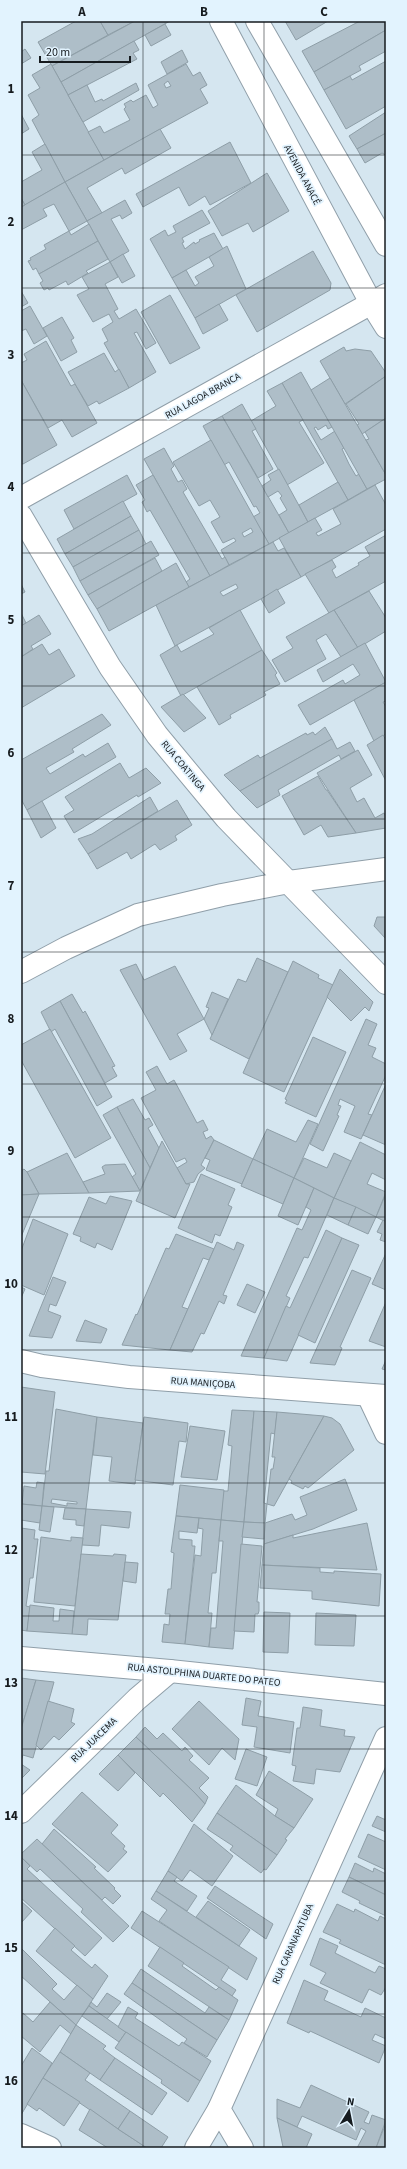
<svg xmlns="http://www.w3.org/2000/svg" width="407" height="2169" viewBox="0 0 407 2169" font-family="'Source Sans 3',sans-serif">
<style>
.building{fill:#aebec8;stroke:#8e9ea7;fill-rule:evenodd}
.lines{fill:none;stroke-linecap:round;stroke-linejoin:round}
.street-casing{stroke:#909fa9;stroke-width:24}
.secondary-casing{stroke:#909fa9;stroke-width:24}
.street{stroke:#fff;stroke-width:22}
.secondary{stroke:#fff;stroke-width:22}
.grid{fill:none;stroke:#161b1f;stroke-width:1;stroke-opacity:0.55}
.labels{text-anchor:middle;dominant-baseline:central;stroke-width:3.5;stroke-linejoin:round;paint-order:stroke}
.street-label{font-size:10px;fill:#161b1f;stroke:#e2f3fe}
.neatline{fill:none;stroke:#161b1f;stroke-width:1.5}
.grid-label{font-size:13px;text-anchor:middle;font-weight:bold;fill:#161b1f}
</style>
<rect width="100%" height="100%" fill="#d5e6f0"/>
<g class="building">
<polygon points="76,21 100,21 108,35 52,66 38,42"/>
<polygon points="100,21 135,21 108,35"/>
<polygon points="135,21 170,21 61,82 52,66"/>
<polygon points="285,21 328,21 296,40"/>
<polygon points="360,21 386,21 386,30 314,72 302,51"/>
<polygon points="165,24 171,35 151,46 145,35"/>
<polygon points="386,30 386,51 359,66 361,70 324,90 314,72"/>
<polygon points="134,41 139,50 133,53 137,59 68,95 61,82"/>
<polygon points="25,49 31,58 21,64 21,52"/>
<polygon points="182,50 188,62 167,74 161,62"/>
<polygon points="386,61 386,106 346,129 324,90 350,76 352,80"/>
<polygon points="51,64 104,160 65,182 32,120 39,115 28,95 40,88 32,75"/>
<path d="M186,64L193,76L200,72L207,85L200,89L208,103L104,160L88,132L100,126L104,133L130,120L124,109L126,107L124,104L131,100L133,102L146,95L153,108L158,105L148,85ZM168,81L171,86L166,88L164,84Z"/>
<polygon points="136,83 139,90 83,122 68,95 87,85 95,102 102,99 103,101"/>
<polygon points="386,112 386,133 357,149 349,136"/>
<polygon points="21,114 29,129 21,134"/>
<polygon points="160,129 171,148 125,174 122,168 87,188 102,213 87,221 65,182"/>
<polygon points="386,133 386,155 382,153 365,163 357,149"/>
<polygon points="230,142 251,183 210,205 205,196 189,206 179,187 143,207 136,194"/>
<polygon points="45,144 65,182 25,205 21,198 21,182 42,170 32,152"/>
<polygon points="267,173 289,211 253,232 248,223 222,236 208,211"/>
<polygon points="65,182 87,221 69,231 54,204 43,209 47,216 21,230 21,207"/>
<polygon points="21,198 25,205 21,207"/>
<polygon points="125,200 132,213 122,219 120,215 111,219 129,251 110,262 87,221"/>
<polygon points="202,210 210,223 182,238 184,242 182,243 185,249 194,242 195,244 200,241 199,240 214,233 223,249 172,278 150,239 165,230 168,236 176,232 173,226"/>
<polygon points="89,224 98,241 39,274 36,268 33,270 28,261 31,260 30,258 46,249 44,245 69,231 71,235"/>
<polygon points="98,241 108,259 86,271 88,273 68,285 66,281 49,290 48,288 44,290 40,283 43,281 39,274"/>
<polygon points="227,246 246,289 195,318 172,278 186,270 195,286 199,283 195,277 214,266 209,257"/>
<polygon points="313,251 331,283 330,290 257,332 236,295"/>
<polygon points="123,254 135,276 122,283 110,262"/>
<polygon points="110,262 118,277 105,284 118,309 114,311 119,319 136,309 156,343 146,349 137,332 134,333 156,372 129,388 104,343 108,341 102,329 113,322 109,314 93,322 77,295 89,289 82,277"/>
<polygon points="21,291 28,303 21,307"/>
<polygon points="170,295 200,348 170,364 141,312"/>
<polygon points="219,304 228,320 203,334 195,318"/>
<polygon points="30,306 47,336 34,344 26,329 21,331 21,311"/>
<polygon points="62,317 74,338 71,340 77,352 61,361 43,328"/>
<polygon points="46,341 71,386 75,384 97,423 72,437 62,420 48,428 21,380 21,363 27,360 24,354"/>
<polygon points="344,347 346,351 355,349 371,351 386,373 386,376 345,404 320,361"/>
<polygon points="104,353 115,372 119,369 129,388 99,404 97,401 88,406 68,372"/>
<polygon points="301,372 332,427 328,429 326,425 318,430 316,427 314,428 321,440 335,431 344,448 342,449 349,464 356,476 359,474 367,489 348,500 282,383"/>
<polygon points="386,376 386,418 362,434 357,425 359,424 346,404"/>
<polygon points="330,378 386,475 386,479 367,489 311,390"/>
<polygon points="21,380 57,445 23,464 21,464"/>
<polygon points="282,383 303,420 299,422 324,463 287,485 251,421 276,406 267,391"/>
<polygon points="242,404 256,429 252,431 273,469 258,478 222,416"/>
<polygon points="222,416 289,533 269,544 253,517 260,513 256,506 254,507 229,462 224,465 203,426"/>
<polygon points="386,418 386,475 366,440 369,439 365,432"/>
<path d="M211,440L269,544L229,565L221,550L236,541L234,538L223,543L211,522L220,517L210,500L199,506L173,462ZM251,528L253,532L244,537L242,533Z"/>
<polygon points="164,448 174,466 171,469 178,482 182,480 187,489 183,492 222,559 225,557 229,565 210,576 144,459"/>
<polygon points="279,469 308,522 289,533 279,515 287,510 280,498 282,496 278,491 268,497 262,486 271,480 268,475"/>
<polygon points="127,475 137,494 74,529 64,510"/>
<polygon points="153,475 210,576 189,587 186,582 190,579 150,510 147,512 142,502 145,500 136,485"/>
<polygon points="338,482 348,500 308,522 299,505"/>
<polygon points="375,485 386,505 386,529 301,577 279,538 315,518 322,530 316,533 318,536 341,524 333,509"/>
<polygon points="123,501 131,516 65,554 57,539"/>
<polygon points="131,516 139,530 73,567 65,554"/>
<polygon points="139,530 146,544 80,581 73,567"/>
<polygon points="386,535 386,581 329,613 305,574 332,560 336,567 332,570 336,578 359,565 358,563 370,556 365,547"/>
<polygon points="151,541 159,555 88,595 80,581"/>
<path d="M273,542L278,551L284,548L301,577L175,646L156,605ZM236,584L238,588L223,596L220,592Z"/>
<polygon points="155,558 162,571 97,609 88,595"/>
<polygon points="176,563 189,587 109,631 97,609"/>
<polygon points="21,584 25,592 21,594"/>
<polygon points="277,589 285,603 269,613 261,599"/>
<polygon points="369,591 386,618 386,631 358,648 334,610"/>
<polygon points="240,610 262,650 181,696 160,655 177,645 181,652 214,634 209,628"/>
<polygon points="334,610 358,648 341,657 326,634 316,640 326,659 285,682 272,660 293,648 286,637"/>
<polygon points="21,613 26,623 21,626"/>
<polygon points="39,615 51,634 31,646 33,649 21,657 21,626"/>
<polygon points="365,643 386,682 310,725 298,705 343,680 345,684 360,675 353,664 323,682 317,670"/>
<polygon points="42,644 49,655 59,649 75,676 21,708 21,657"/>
<polygon points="262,650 277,673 275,675 280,684 264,692 266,695 230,715 231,718 219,725 197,687"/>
<polygon points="386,682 386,701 383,702 386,707 386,734 374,741 354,700"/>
<polygon points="183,694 206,718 184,732 161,707"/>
<polygon points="102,714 111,725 72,749 74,752 46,768 50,774 83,754 85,757 108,743 116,757 27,810 21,799 21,760"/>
<polygon points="325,727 332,739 240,791 224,775 258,755 260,758 306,733 307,735 313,732 315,735"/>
<polygon points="383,735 386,740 386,781 367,745"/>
<polygon points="332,739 337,749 350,742 355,751 341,759 339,755 278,790 280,795 257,808 240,791"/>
<polygon points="358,750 372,775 350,788 357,802 364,798 375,818 384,813 386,817 386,828 356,833 317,773"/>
<polygon points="120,763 129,778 146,768 161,783 138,797 137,795 74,833 64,816 74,810 65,797"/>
<polygon points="318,776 326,790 327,790 356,833 328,837 321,825 304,835 282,796"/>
<polygon points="150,797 158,811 88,854 78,839 92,834"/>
<polygon points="177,800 192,825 175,836 177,840 160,850 155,844 131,859 127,852 97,869 88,854"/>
<polygon points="42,801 56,828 41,838 27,810"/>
<polygon points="377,917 386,917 386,939 374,926"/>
<polygon points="257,958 288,972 249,1059 210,1039 238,979 246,982"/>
<polygon points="293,961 319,975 318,978 333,985 284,1092 243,1073"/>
<polygon points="136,964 144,980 175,966 204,1019 177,1034 187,1051 170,1060 120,970"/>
<polygon points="340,969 373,1002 369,1011 365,1007 351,1021 327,997"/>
<polygon points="212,992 228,999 212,1035 204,1019 209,1008 206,1007"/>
<polygon points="72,994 83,1013 85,1011 115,1066 112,1067 117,1076 105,1083 60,1001"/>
<polygon points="60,1001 112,1097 97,1106 55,1029 51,1032 41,1012"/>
<polygon points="366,1019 377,1024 368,1045 376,1048 372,1057 386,1064 386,1075 368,1114 372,1115 361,1139 344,1132 355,1106 340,1099 338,1105 341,1106 337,1115 339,1116 323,1151 310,1144"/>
<polygon points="50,1029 111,1138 75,1158 21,1060 21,1045"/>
<polygon points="313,1037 346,1052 316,1117 285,1103 287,1100 285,1099"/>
<polygon points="157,1066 167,1084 174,1080 197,1123 203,1120 208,1130 203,1132 206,1139 211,1136 214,1140 201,1165 205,1168 198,1174 194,1182 186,1184 177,1168 187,1162 185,1158 176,1162 141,1098 156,1090 146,1072"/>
<polygon points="386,1084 386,1145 363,1135"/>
<polygon points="133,1099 145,1120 149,1118 153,1125 148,1128 159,1148 150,1168 117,1107"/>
<polygon points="117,1107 150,1168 140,1191 132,1177 136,1174 103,1115"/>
<polygon points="308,1120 318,1124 294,1178 253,1159 267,1129 296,1142"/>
<polygon points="214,1140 253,1159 242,1184 206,1170 210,1160 205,1158"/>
<polygon points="162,1141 186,1184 190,1184 175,1218 136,1201"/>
<polygon points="360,1142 386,1155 386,1180 372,1173 367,1184 386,1192 376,1217 334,1198"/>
<polygon points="67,1153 89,1193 39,1194 27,1172"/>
<polygon points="334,1153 351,1161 334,1198 294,1178 304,1158 327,1168"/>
<polygon points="253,1159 294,1178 283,1204 241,1186"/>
<polygon points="125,1164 140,1191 89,1193 83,1182 105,1174 102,1167 105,1165"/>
<polygon points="24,1169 27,1172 39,1194 21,1195 21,1171"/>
<polygon points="201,1174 235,1189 228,1205 232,1207 220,1236 215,1234 212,1243 178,1228"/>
<polygon points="294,1178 314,1188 298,1225 278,1216"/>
<polygon points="314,1188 334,1198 308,1258 304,1257 286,1296 290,1298 264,1358 241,1356 297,1228 302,1230 311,1210 306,1207"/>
<polygon points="39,1194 21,1237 21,1195"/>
<polygon points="110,1196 132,1201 112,1250 97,1243 95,1248 80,1241 81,1237 73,1234 89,1197 106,1204"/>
<polygon points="385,1196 386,1197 386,1222 376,1217"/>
<polygon points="334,1198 356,1207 348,1225 327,1215"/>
<polygon points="356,1207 376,1217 368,1234 348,1225"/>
<polygon points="33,1219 68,1234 44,1295 21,1285 21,1251"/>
<polygon points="383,1220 386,1222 386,1242 380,1240 382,1234 377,1232"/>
<polygon points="326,1230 342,1238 287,1361 264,1358 286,1306 290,1308"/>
<polygon points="176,1234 214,1249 209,1260 203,1258 182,1307 188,1309 170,1350 122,1345 136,1314 137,1315 166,1248 169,1249"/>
<polygon points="342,1238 359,1245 315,1343 298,1335"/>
<polygon points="217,1242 234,1250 237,1242 244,1245 223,1295 227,1296 224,1304 219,1301 204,1334 201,1333 192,1352 170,1350"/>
<polygon points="386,1253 386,1290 372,1284"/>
<polygon points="352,1270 371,1278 340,1347 342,1348 335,1365 310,1363"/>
<polygon points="53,1277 66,1282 56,1306 50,1304 48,1311 61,1316 52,1338 29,1336"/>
<polygon points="247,1284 265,1292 255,1313 237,1305"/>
<polygon points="21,1287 25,1289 21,1298"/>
<polygon points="386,1302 386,1347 369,1341"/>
<polygon points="85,1320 107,1329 101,1343 76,1341"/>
<polygon points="386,1360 386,1370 382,1369"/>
<polygon points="21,1387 55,1392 45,1474 21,1472"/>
<path d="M56,1409L97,1417L86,1509L42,1506L46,1471H49ZM52,1499L77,1502V1504L67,1503V1506L51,1503Z"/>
<polygon points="232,1410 254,1411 244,1522 221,1520 223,1491 228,1491 232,1446 228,1445"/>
<polygon points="254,1411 277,1412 275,1434 271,1433 264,1503 267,1504 265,1523 244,1522"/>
<polygon points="277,1412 324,1416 274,1506 267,1504 271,1469 273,1469 275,1457 272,1457"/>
<polygon points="324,1416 332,1418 340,1424 354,1450 308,1488 305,1486 303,1489 291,1483 292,1481 289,1479"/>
<polygon points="97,1417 143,1423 135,1484 109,1481 112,1457 93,1455"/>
<polygon points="144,1417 188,1423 186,1442 179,1441 173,1485 135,1480"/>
<polygon points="190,1426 225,1431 217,1480 181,1477"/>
<polygon points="345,1479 357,1510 313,1529 264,1544 265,1523 292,1514 295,1520 307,1515 300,1497"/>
<polygon points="37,1482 44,1483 42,1506 22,1504 24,1486 36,1488"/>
<polygon points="180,1485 224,1490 221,1520 176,1516"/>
<polygon points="21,1504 42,1506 40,1523 21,1520"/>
<polygon points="42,1506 54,1507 50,1532 39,1530"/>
<polygon points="65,1508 86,1509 84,1526 76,1525 76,1520 63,1519"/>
<polygon points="86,1509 131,1512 129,1528 101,1525 99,1546 82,1545"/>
<polygon points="176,1516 199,1518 197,1533 179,1531 179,1539 192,1540 192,1546 195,1546 185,1644 162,1642 164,1624 169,1625 170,1614 165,1614 168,1589 171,1589 174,1553 171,1552"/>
<polygon points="199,1518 221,1520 216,1573 212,1573 208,1613 212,1613 209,1647 185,1644 195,1555 201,1556 203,1529 198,1528"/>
<polygon points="221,1520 244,1522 233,1649 209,1647 211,1628 216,1628 223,1541 219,1541"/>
<polygon points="244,1522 265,1523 264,1539 242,1537"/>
<polygon points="367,1523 377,1570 262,1565 264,1544 293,1535 293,1538"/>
<polygon points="21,1528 35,1530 34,1539 38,1539 33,1578 30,1578 26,1606 30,1607 27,1631 21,1630"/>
<polygon points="41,1537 71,1541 71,1537 83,1538 75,1606 34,1602"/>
<polygon points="241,1544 262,1546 257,1602 259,1602 259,1611 258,1614 255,1614 254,1632 234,1631"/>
<polygon points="81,1554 113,1556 114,1554 126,1555 118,1620 88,1619 87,1635 72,1634"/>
<polygon points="125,1562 138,1563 136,1583 123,1581"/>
<polygon points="262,1565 320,1568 320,1572 334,1573 334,1571 381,1574 379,1606 312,1599 312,1591 260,1588"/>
<polygon points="30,1605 54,1608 53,1621 59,1621 60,1609 74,1611 72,1634 27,1631"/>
<polygon points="264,1612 290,1613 288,1653 263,1652"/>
<polygon points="316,1613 356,1615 354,1646 315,1645"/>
<polygon points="21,1678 36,1680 21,1729"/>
<polygon points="36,1680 54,1682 33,1758 23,1755 21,1761 21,1729"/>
<polygon points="246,1698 261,1701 258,1716 294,1722 290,1753 254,1747 257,1727 242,1725"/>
<polygon points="48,1701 74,1709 71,1722 75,1724 59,1740 54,1736 41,1750 36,1745"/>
<polygon points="199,1701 239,1739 235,1760 222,1748 209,1765 172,1729"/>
<polygon points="303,1707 322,1710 320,1726 345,1730 344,1736 355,1737 340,1772 316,1769 314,1784 293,1781 296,1766 292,1765 297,1728 300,1728"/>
<polygon points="145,1727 157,1739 163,1733 182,1751 185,1747 193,1756 189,1760 209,1778 199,1788 208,1797 205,1804 194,1792 136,1737"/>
<polygon points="136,1737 194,1792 205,1804 192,1822 163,1793 160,1797 118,1755"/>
<polygon points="246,1749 267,1757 257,1786 235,1779"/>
<polygon points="118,1755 135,1773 118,1791 99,1774"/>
<polygon points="21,1764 30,1770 21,1779"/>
<polygon points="269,1771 313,1799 294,1828 275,1816 278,1809 256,1795"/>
<polygon points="236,1785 275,1816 294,1828 285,1839 287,1840 277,1855 217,1813"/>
<polygon points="82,1792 118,1825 111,1833 125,1846 123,1849 127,1852 108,1872 52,1824"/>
<polygon points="217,1813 277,1855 266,1870 264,1869 261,1873 230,1850 233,1846 207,1829"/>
<polygon points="377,1816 386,1820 386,1832 372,1826"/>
<polygon points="194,1824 233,1856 212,1886 190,1870 182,1881 168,1871"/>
<polygon points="54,1829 96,1867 94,1868 115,1888 114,1889 121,1896 113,1904 105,1897 102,1900 42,1844"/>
<polygon points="368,1834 386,1842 386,1870 358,1857"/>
<polygon points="37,1839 129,1926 113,1942 81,1912 83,1909 40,1869 37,1872 21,1857 21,1854"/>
<polygon points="21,1857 30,1866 27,1869 102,1938 85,1956 21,1898"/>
<polygon points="355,1863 373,1872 374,1868 386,1874 386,1895 349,1877"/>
<polygon points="168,1871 177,1877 174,1881 197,1896 187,1911 156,1891"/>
<polygon points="349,1877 386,1895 386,1916 359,1903 360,1901 342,1892"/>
<polygon points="215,1886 273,1924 266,1939 207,1898"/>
<polygon points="156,1891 257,1958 247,1980 159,1921 167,1910 151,1899"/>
<polygon points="21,1901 32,1911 21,1923"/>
<polygon points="208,1901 250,1930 239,1946 196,1917"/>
<polygon points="337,1904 354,1912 355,1909 378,1921 380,1916 386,1919 386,1965 339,1943 341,1940 323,1932"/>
<polygon points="142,1911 229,1967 221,1980 236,1990 232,1996 131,1928"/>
<polygon points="55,1928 75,1946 71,1950 92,1968 95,1964 108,1976 93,1999 36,1951"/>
<polygon points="320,1938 338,1946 335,1953 375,1973 379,1966 386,1969 386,1987 381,1995 369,1989 362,2003 320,1983 326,1973 310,1965"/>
<polygon points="160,1947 184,1963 182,1966 216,1990 219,1987 238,2000 229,2020 148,1966"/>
<polygon points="21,1948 57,1984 52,1989 64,2000 77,1985 93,1999 76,2025 21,1976"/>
<polygon points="141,1969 205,2013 209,2007 229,2020 217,2040 132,1983"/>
<polygon points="304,1980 328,1991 324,2000 361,2017 365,2008 386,2018 386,2039 375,2034 372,2040 386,2046 379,2063 310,2031 309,2033 287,2023"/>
<polygon points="132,1983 217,2040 207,2057 184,2043 187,2039 124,1994"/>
<polygon points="107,1993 121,2002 107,2019 89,2006 91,2002 97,2007"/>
<polygon points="50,2002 76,2025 71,2034 60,2025 40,2052 21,2036 21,2015 23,2013 33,2022"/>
<polygon points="89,2006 126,2032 119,2042 82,2016"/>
<polygon points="128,2007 138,2013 135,2018 179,2046 182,2042 211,2061 200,2081 118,2027"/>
<polygon points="76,2025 106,2046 103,2049 115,2058 100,2080 60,2052"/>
<polygon points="126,2032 200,2081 188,2102 161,2083 162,2080 115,2048"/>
<polygon points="32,2048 52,2063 21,2115 21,2066"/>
<polygon points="60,2052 90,2073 85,2080 130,2111 118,2129 43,2078"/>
<polygon points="115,2058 167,2093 152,2115 100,2080"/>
<polygon points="43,2078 80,2102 64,2126 39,2108 37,2111 27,2104"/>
<polygon points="311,2085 369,2112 364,2122 369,2124 372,2115 386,2120 376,2148 357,2148 366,2131 361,2128 356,2140 302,2116 297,2127 277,2118 277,2099 300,2108"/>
<polygon points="90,2109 118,2129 147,2148 108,2148 79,2130"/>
<polygon points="130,2111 168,2137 161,2148 147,2148 118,2129"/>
<polygon points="277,2118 312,2134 306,2148 283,2147"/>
<polygon points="386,2123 386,2148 376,2148"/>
</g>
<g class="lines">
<defs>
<g id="street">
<polyline points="21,498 386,295"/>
<polyline points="21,516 110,667 157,735 226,818 386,983"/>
<polyline points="21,972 66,948 138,915 222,895 289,882 386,869"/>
<polyline points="368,1395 386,1433"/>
<polyline points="21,1658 170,1671 386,1694"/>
<polyline points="21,1812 137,1699 170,1671"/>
<polyline points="21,2135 50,2148"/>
<polyline points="196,2148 219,2109"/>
<polyline points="242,2148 219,2109 386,1738"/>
</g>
<g id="secondary">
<polyline points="221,21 371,303 386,327"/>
<polyline points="257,21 386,245"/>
<polyline points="21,1361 42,1366 129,1377 386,1396"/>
</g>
</defs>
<use href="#street" class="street-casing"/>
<use href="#secondary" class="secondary-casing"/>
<use href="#street" class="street"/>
<use href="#secondary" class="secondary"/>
</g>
<path class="grid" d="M143,21V2148M264,21V2148M21,155H386M21,288H386M21,420H386M21,553H386M21,686H386M21,819H386M21,952H386M21,1084H386M21,1217H386M21,1350H386M21,1483H386M21,1616H386M21,1749H386M21,1881H386M21,2014H386"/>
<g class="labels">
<g class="street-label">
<text transform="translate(302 175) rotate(62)">AVENIDA ANACÉ</text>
<text transform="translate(203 396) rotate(-29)">RUA LAGOA BRANCA</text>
<text transform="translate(183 766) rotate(50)">RUA COATINGA</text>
<text transform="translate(203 1383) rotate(4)">RUA MANIÇOBA</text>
<text transform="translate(204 1675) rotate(6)">RUA ASTOLPHINA DUARTE DO PATEO</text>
<text transform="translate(94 1740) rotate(-44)">RUA JUACEMA</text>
<text transform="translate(293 1944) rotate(-66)">RUA CARANAPATUBA</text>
</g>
</g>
<rect width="407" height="2169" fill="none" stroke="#e2f3fe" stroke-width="44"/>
<g transform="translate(349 2111) rotate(10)" stroke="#e2f3fe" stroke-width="3" paint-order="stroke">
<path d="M0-3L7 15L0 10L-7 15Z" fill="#161b1f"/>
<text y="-6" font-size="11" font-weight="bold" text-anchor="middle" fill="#161b1f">N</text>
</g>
<path d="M40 56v6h90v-6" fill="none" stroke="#161b1f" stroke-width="2"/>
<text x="46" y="56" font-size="12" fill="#161b1f" stroke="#e2f3fe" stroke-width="3" paint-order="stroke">20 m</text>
<rect x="22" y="22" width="363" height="2125" class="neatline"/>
<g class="grid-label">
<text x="82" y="16">A</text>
<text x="204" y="16">B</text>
<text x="324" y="16">C</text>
<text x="11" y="93">1</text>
<text x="11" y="226">2</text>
<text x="11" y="359">3</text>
<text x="11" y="491">4</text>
<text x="11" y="624">5</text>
<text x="11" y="757">6</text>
<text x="11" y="890">7</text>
<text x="11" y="1023">8</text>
<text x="11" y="1155">9</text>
<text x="11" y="1288">10</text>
<text x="11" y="1421">11</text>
<text x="11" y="1554">12</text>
<text x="11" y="1687">13</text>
<text x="11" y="1820">14</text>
<text x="11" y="1952">15</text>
<text x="11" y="2085">16</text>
</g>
</svg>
